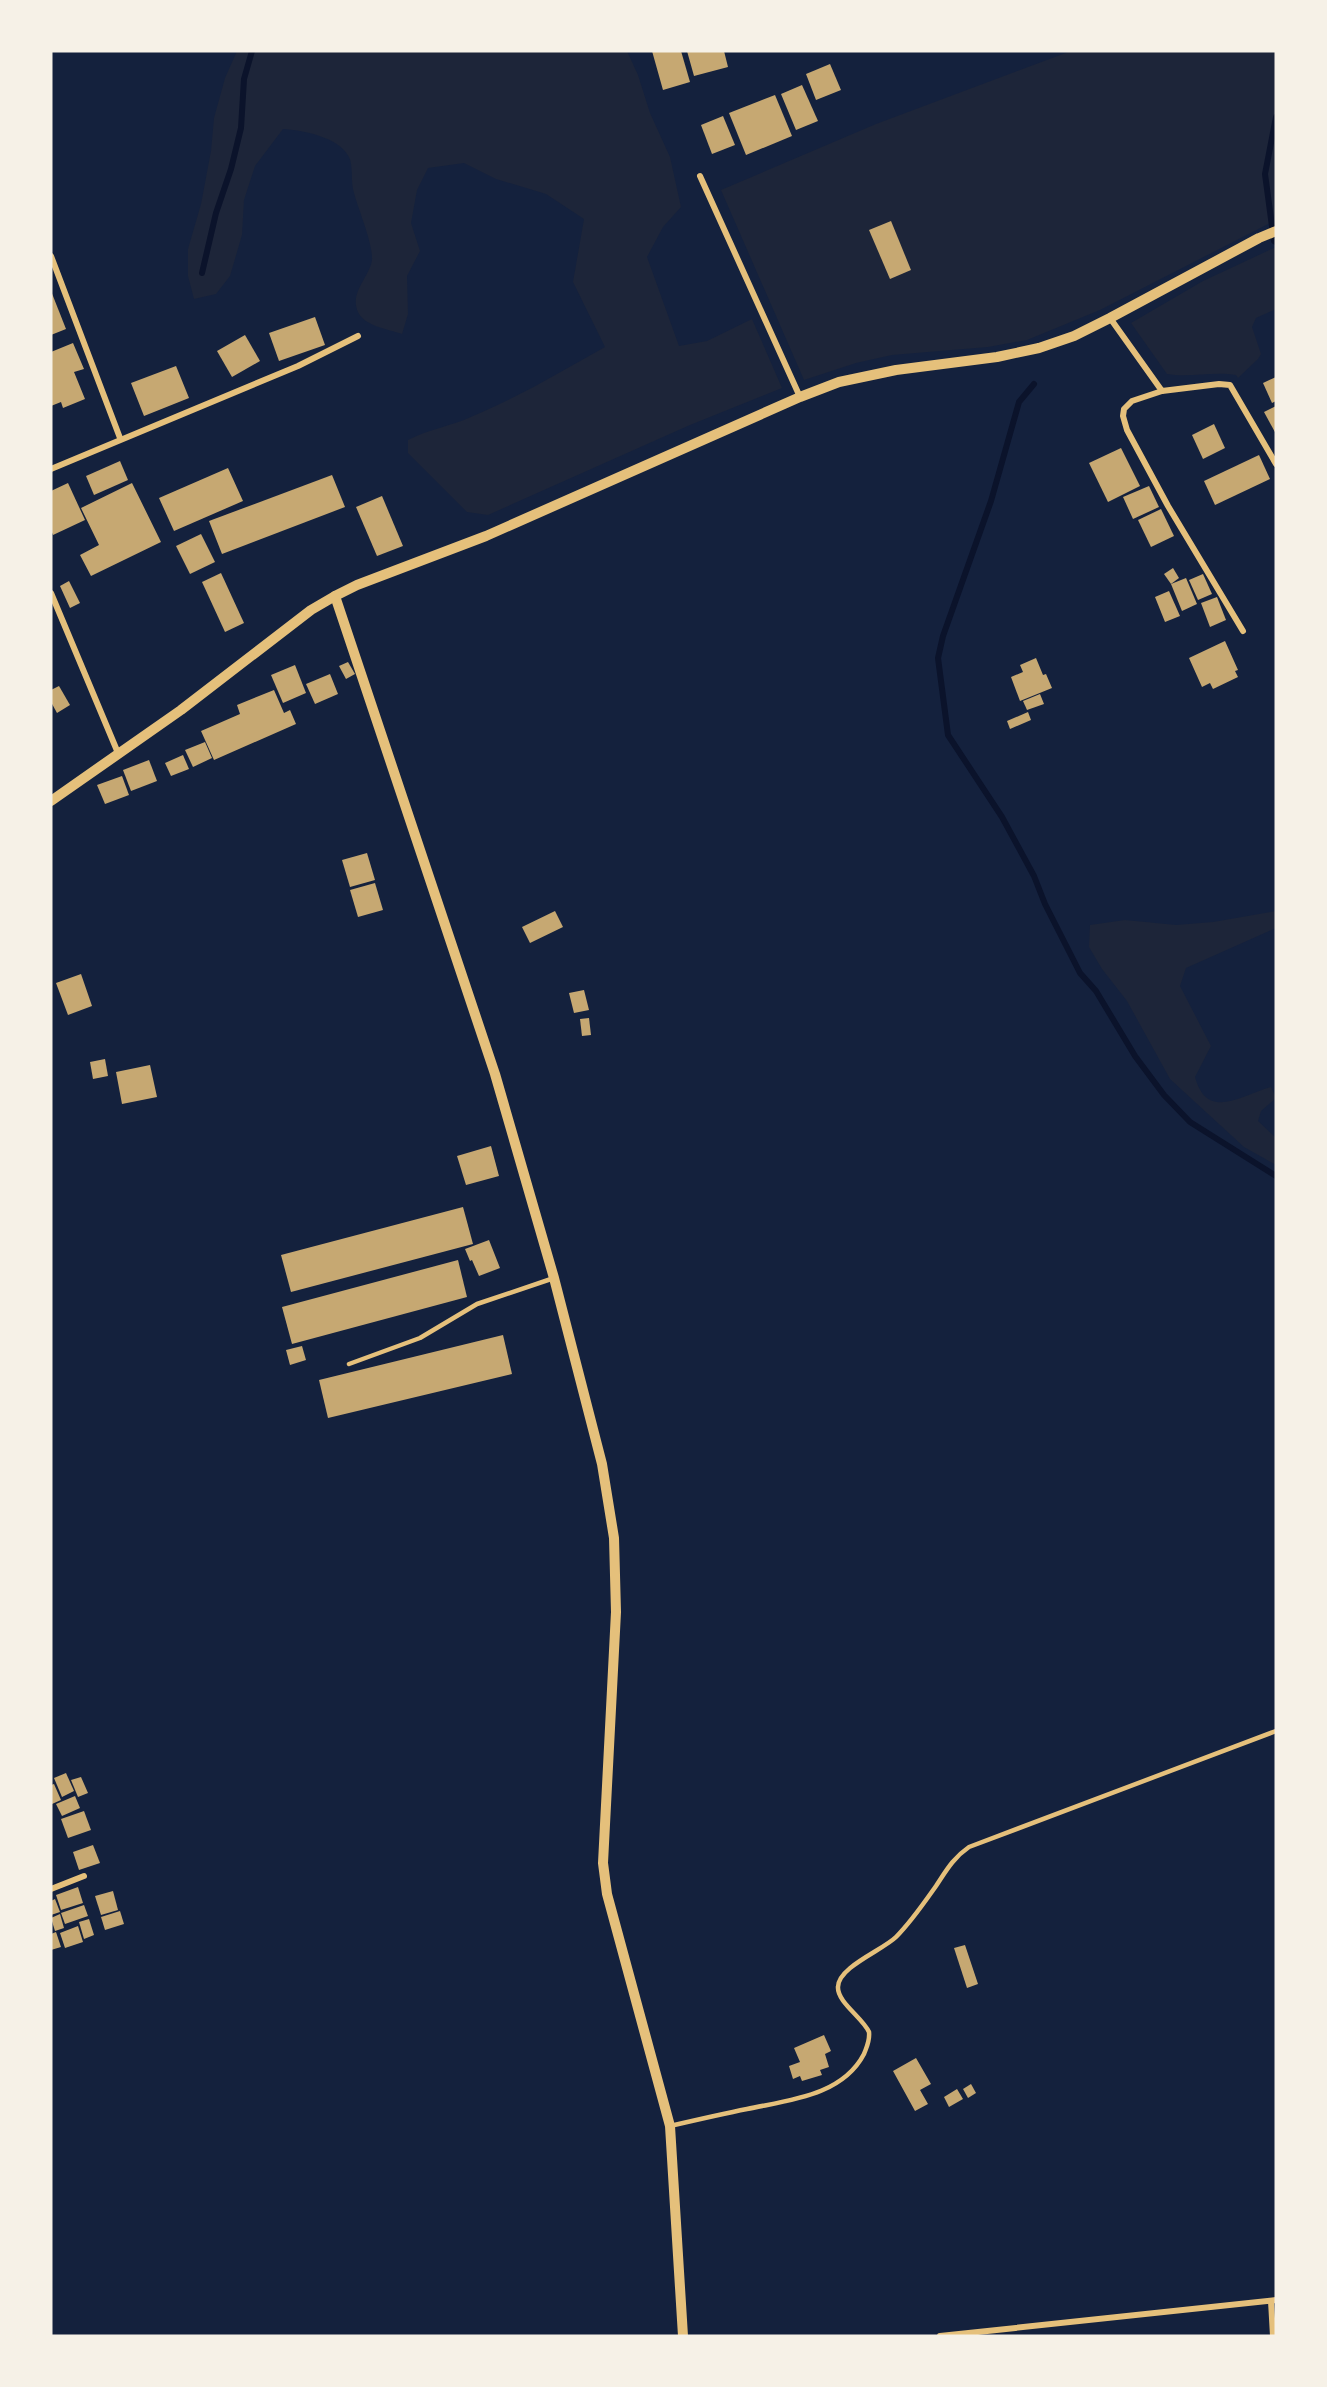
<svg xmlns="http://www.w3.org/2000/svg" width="1327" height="2387" viewBox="0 0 1327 2387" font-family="'Roboto Condensed',sans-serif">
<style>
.green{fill:#1d2539}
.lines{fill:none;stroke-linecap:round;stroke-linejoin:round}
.stream{stroke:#0b132b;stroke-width:6}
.building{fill:#c6a872}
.service{stroke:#e5c07b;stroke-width:4.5}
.minor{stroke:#e5c07b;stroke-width:6}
.tertiary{stroke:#e5c07b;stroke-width:10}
</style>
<rect width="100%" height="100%" fill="#14213d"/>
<g class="green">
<path d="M237,51H627L638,75L650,113L670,157L681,207L663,227L647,257L679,346L707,341L752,319L782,388L690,425L488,515L467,512L408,453V440C429,429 452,426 473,416C519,397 562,371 605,347L573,282L584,219L546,194L496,179L464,163L428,168L417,190L411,223L420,251L407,276L408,314L402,334C388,329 364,326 358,312C349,293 370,276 372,260C373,242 357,207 353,189C351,179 353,165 349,157C339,137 302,130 283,129L255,166L244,200L242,235L230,276L216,294L194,299L188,276V249L201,204L211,151L214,118L225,78Z"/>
<polygon points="1071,51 1276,51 1276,220 1100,310 1027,340 988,347 892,355 856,363 804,380 721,190 876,124"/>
<path d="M1276,247V309L1256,318L1252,327L1261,354L1258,359L1238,378L1236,375C1213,371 1190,378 1167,374L1131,323L1203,281Z"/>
<path d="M1276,911V928L1186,968L1180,986L1211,1046L1195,1077C1207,1121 1240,1096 1271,1087L1276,1098L1261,1111L1258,1121L1276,1138V1165L1244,1147L1170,1079L1127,1001L1102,969L1089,947L1090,925L1125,920L1176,925L1213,922Z"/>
</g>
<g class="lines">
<g class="stream">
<polyline points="1276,117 1265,174 1274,241 1276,242"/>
<polyline points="202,273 216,213 231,169 241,128 244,79 252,51"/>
<polyline points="1034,384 1019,402 991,501 943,636 938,658 948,735 1002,817 1034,876 1045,904 1080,973 1096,991 1135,1056 1164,1095 1190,1122 1276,1176"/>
</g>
</g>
<g class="building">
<polygon points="652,51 681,51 690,82 663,90"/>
<polygon points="687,51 724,51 728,67 694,76"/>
<polygon points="830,64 841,90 816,100 806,74"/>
<polygon points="802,85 818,121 796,130 781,94"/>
<polygon points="775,95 792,136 746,155 729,113"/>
<polygon points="723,116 735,145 712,154 701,125"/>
<polygon points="891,221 911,270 890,279 869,230"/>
<polygon points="51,291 66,329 51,335"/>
<polygon points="315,317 325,345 279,361 269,333"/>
<polygon points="245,335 260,361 232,377 217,351"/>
<polygon points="73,343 84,369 74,372 85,399 63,408 61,402 51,406 51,352"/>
<polygon points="176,366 189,398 144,416 131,383"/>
<polygon points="1276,377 1276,401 1272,403 1263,383"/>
<polygon points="1276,406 1276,434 1264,412"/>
<polygon points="1214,424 1225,448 1203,459 1192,435"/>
<polygon points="1121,448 1140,486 1108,502 1089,463"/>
<polygon points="1259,455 1270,479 1215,505 1204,481"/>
<polygon points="120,461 128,480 94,495 86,476"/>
<polygon points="228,468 243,501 174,531 159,498"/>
<polygon points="332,475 345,507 222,554 209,521"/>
<polygon points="68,483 85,520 53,535 51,530 51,491"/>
<polygon points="132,483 161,542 91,576 80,555 99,545 81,508"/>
<polygon points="1149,486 1159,507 1133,519 1123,497"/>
<polygon points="382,496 403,546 377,556 356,507"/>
<polygon points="1161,509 1174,536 1151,547 1138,520"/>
<polygon points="201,534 215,562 190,574 176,546"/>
<polygon points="1173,568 1179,578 1171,584 1164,574"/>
<polygon points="221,573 244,623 225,632 202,582"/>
<polygon points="1203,574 1212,594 1198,600 1189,580"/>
<polygon points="1186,578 1197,604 1182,611 1171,584"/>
<polygon points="69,581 80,603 70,608 60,586"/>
<polygon points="1169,591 1180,616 1165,622 1155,597"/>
<polygon points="1217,597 1226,620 1210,627 1201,603"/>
<polygon points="1225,641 1238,670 1235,671 1238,677 1213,689 1210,683 1202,687 1189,658"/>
<polygon points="1036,658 1043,675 1046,674 1052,688 1020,701 1011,677 1023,672 1020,665"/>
<polygon points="348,662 355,674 346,679 339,666"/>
<polygon points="295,665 306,693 283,703 271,675"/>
<polygon points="330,674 338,694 315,704 306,684"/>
<polygon points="59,686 70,705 57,713 51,702 51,690"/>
<polygon points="274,690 284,713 290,710 296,724 214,760 201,731 240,714 237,705"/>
<polygon points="1040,694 1044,704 1027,710 1023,701"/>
<polygon points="1028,712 1031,720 1010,729 1007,721"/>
<polygon points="205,742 212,758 193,767 185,750"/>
<polygon points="183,755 189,769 171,776 165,763"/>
<polygon points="149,760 157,781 131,791 123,770"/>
<polygon points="122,776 129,795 105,804 97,785"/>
<polygon points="367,853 375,880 350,887 342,860"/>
<polygon points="375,883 383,910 358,917 350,890"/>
<polygon points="555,911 563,927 530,943 522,927"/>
<polygon points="81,974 92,1006 68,1015 56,983"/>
<polygon points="584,990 589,1010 574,1013 569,993"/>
<polygon points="589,1018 591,1035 582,1036 580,1019"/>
<polygon points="105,1059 108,1076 93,1079 90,1062"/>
<polygon points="150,1065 157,1097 122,1104 116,1072"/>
<polygon points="491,1146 499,1176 466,1185 457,1156"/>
<polygon points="463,1207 473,1244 291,1292 281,1255"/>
<polygon points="489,1240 500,1268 479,1276 472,1260 470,1261 465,1249"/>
<polygon points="458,1260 467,1297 292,1344 282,1307"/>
<polygon points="503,1335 512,1374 328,1418 319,1380"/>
<polygon points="302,1346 306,1360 290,1365 286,1350"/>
<polygon points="66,1773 74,1791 62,1797 54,1778"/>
<polygon points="81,1777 88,1793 78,1797 71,1780"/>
<polygon points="54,1784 61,1800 52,1804 51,1785"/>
<polygon points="75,1796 80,1808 62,1816 56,1804"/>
<polygon points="84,1811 91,1830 68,1838 61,1819"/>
<polygon points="93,1845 100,1863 79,1870 73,1852"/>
<polygon points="78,1887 83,1903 61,1910 56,1895"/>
<polygon points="113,1891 118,1910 101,1915 95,1896"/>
<polygon points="55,1899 60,1912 51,1915 51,1901"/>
<polygon points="84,1905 88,1916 65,1924 61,1913"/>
<polygon points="120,1911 124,1924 105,1930 101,1917"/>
<polygon points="60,1914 64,1928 55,1931 51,1918"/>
<polygon points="89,1919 94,1935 84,1939 79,1922"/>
<polygon points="78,1926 83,1942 65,1948 60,1933"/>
<polygon points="56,1932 61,1947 51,1950 51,1934"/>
<polygon points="965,1945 978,1984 967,1988 954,1948"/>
<polygon points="824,2035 831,2051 825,2054 829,2067 820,2070 822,2075 802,2081 800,2076 793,2079 789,2066 800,2062 794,2048"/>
<polygon points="916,2058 931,2084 920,2090 928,2104 915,2111 893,2071"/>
<polygon points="971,2084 976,2093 968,2098 963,2089"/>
<polygon points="957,2089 963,2099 949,2107 944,2097"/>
</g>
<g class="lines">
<g class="service">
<polyline points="349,1364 420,1338 477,1304 554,1278"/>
<path d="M670,2126C696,2120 722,2114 747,2109C789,2100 842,2096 864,2054C867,2046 870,2041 869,2032C863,2018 837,2002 838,1987C838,1967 883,1950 896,1937C911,1922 924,1903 936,1886C946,1871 953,1858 969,1847L1276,1731"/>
</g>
<g class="minor">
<polyline points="700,176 800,397"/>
<polyline points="51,256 120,438"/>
<polyline points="1110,318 1162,391 1219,384 1230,385 1276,464"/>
<polyline points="1162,391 1132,401 1124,409 1123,416 1127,430 1168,506 1243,631"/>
<polyline points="51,469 298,366 358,336"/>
<polyline points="51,593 118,753"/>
<polyline points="51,1889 84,1876"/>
<polyline points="1271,2301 1273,2336"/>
<polyline points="940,2336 1276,2300"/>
</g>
<g class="tertiary">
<polyline points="335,596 495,1074 554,1278 602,1464 614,1538 616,1612 603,1863 607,1894 670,2126 683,2336"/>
<polyline points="51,801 181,710 311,610 335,596 357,585 486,536 800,397 839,382 896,370 997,357 1039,348 1074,336 1110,318 1259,238 1276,231"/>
</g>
</g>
<rect width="1327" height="2387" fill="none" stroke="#f6f1e7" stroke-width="105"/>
</svg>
